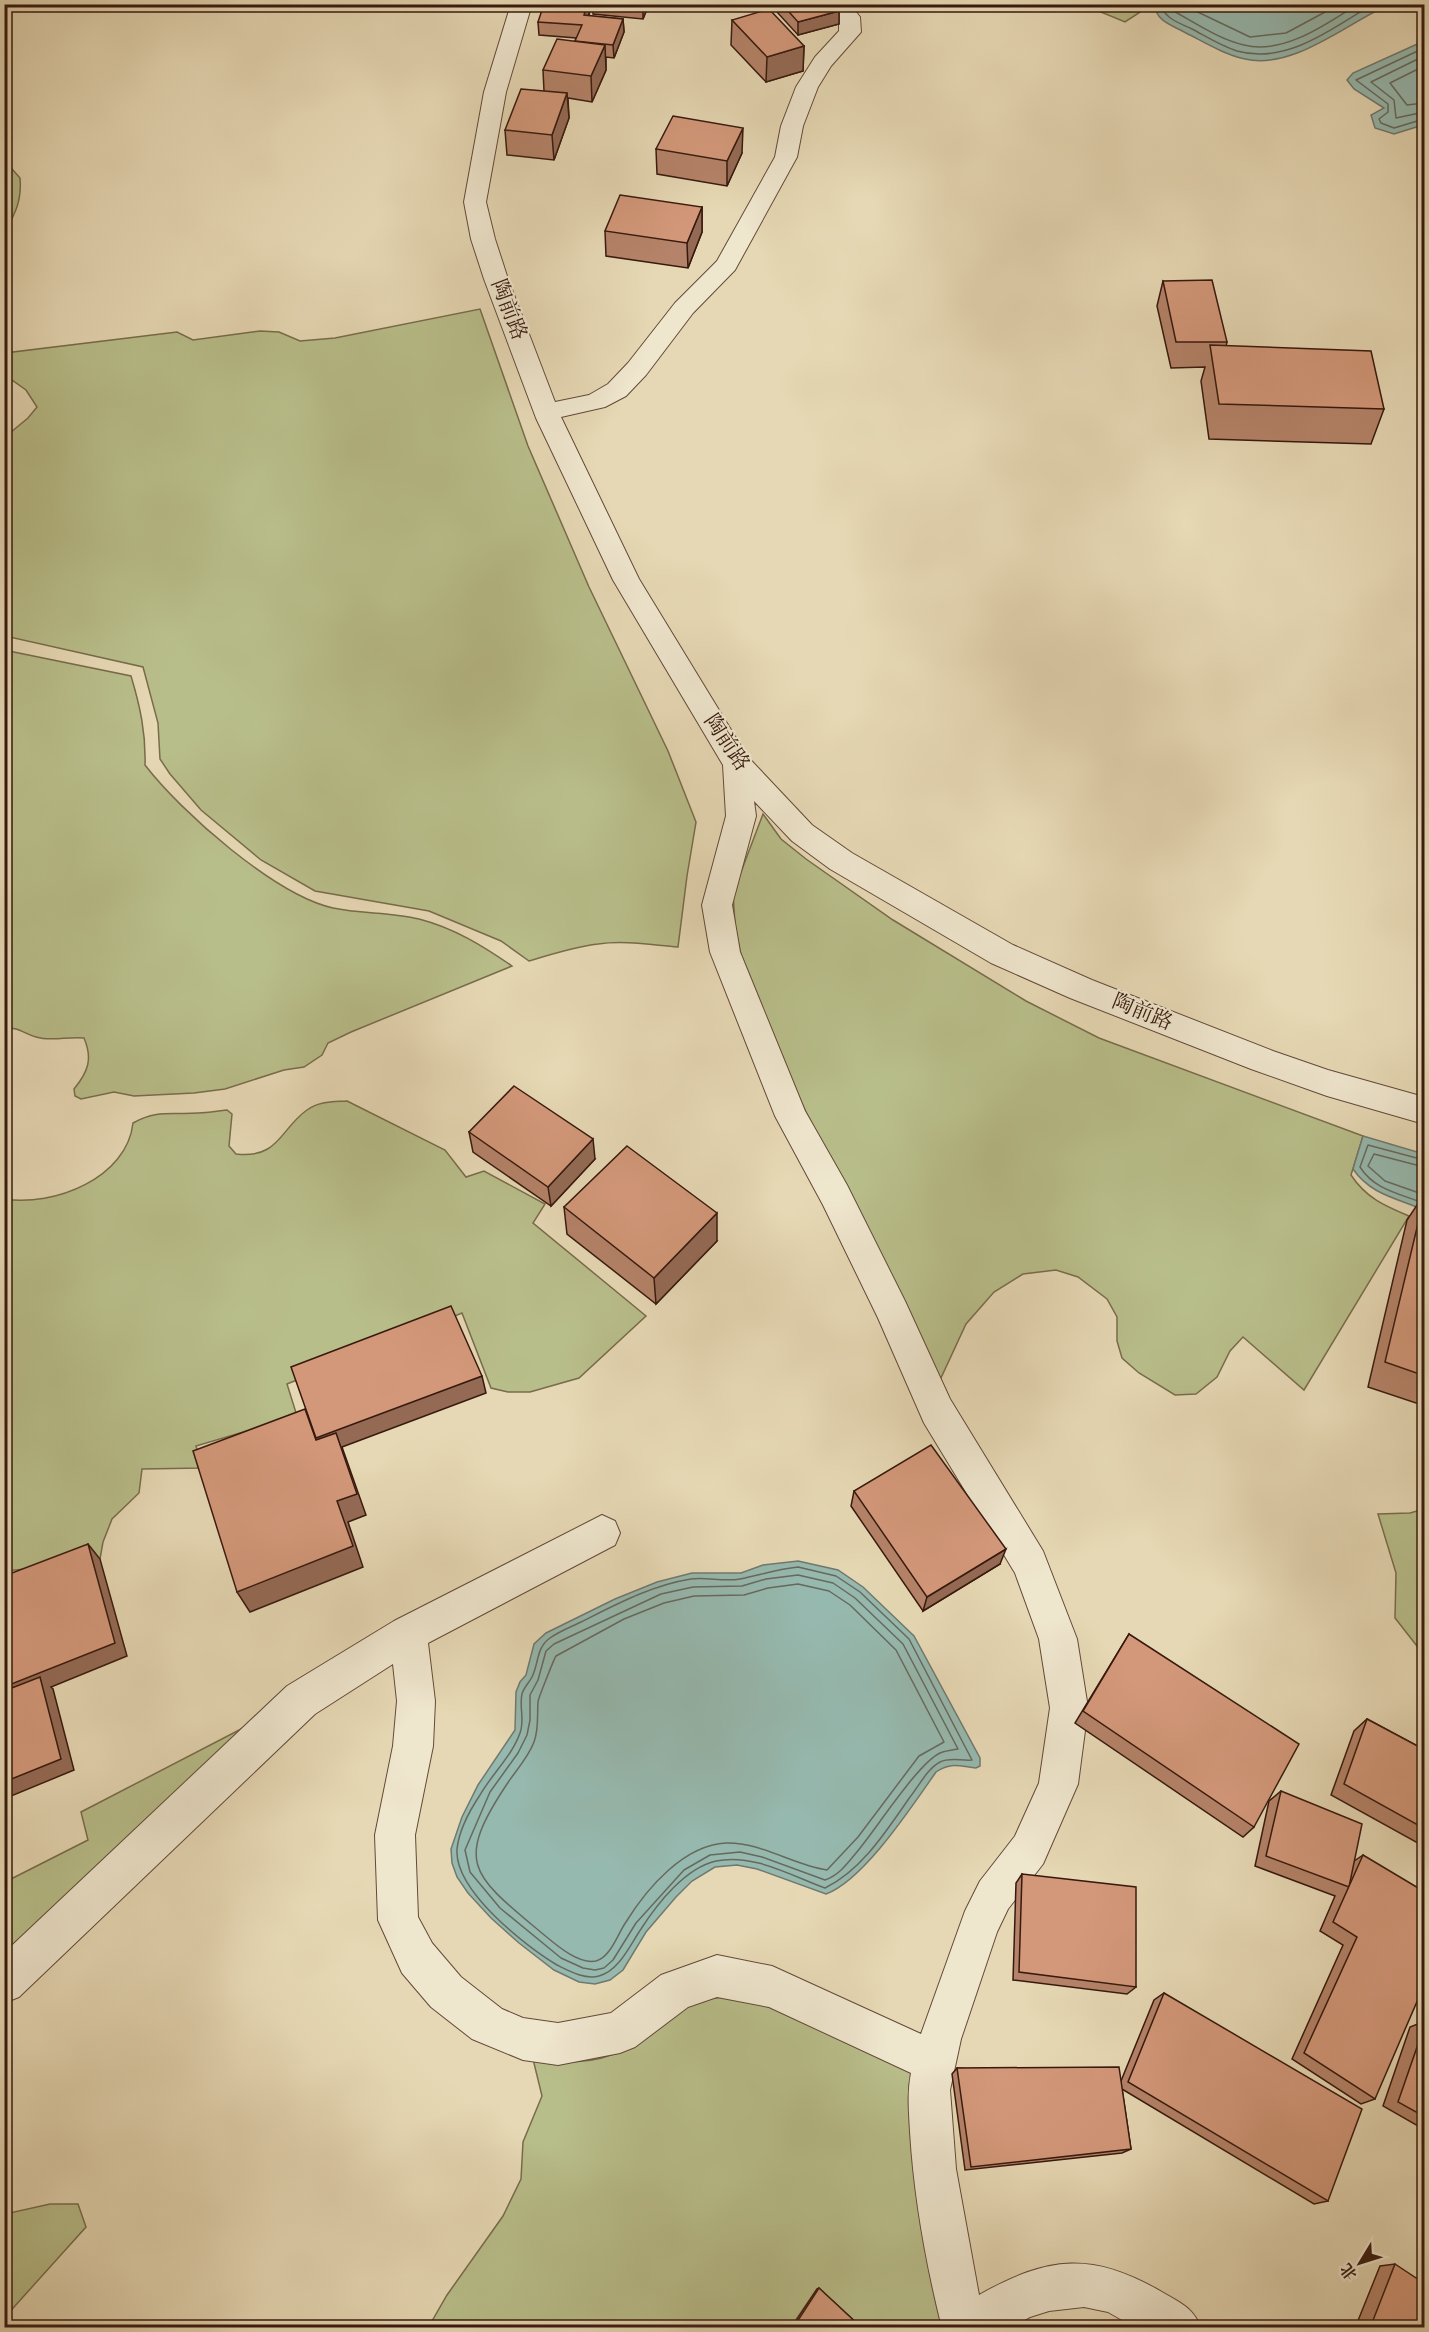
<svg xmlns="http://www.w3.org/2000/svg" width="1429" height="2332" viewBox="0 0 1429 2332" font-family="Vollkorn,'Noto Serif SC',serif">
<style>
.green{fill:#b8be8a;stroke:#786c4c;stroke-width:1.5}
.water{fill:#96b9af;stroke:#70796f;stroke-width:1.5}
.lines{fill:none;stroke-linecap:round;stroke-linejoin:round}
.shore{stroke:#66695e;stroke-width:1.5}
.street-casing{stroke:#634938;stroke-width:2}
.street{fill:#efe6ce;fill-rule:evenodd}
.wall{fill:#b58369;stroke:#37190e;stroke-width:1.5}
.shaded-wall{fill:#946a55;stroke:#37190e;stroke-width:1.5}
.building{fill:#d3987a;stroke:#37190e;stroke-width:1.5}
.labels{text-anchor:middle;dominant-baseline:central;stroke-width:4.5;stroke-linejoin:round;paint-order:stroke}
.street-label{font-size:21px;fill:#37190e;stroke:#efe6ce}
</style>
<rect width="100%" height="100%" fill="#e6d8b4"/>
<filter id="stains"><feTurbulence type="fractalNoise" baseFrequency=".00333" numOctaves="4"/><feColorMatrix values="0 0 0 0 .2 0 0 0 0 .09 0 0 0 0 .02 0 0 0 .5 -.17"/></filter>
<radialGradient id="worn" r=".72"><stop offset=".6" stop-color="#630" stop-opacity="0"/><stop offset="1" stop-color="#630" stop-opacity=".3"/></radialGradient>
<g class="green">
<polygon points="1084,5 1151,4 1151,5 1125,22"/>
<path d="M5,161L20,178C22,199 16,213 5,231Z"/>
<path d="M480,309L528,446L589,587L668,751L696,822L687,876L678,947C652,945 624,940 598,944C574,947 552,954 529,961L501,941L429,911L315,891L261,860L201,810L170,774L160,759L158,723L143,667L5,636V437L28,418L37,407L26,390L5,375V353L177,332L193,340L260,331L279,332L300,341L335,338Z"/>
<path d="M4,650L131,676C140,706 146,733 145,765C181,812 275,895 333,908C361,914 391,912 419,919C454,928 483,946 512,966L351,1032L328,1043L322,1055L304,1067L284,1070L225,1089L194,1093L134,1096L114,1092L81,1099L75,1096L74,1089C88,1072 93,1059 84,1038C68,1036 52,1042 36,1037C24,1034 18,1026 5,1029Z"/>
<path d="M763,814L781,839L806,859L893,920L1026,1001L1099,1038L1363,1136L1351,1175C1366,1198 1385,1206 1409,1216L1304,1390L1243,1337L1230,1351L1217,1377L1196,1394L1175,1395L1139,1373L1122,1358L1117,1341V1317L1107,1299L1078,1277L1056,1270L1023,1274L994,1292L966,1324L940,1380L784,1068L745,977L735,925L733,893Z"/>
<path d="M347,1101L445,1150L466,1177L484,1171L545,1204L533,1223L646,1316L579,1378L530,1392H508L491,1388L462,1313L287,1384L297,1416L196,1446L202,1468L142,1469L139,1493L112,1519L103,1542L100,1559L88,1563L5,1571L4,1199C54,1207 127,1178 133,1123C157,1109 173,1115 198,1113C208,1113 217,1111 227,1110L232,1114L229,1146L236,1154C279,1159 280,1129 307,1110C320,1101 332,1102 347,1101Z"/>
<polygon points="1424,1509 1424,1655 1395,1618 1396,1573 1378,1514 1410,1513"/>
<polygon points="245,1727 5,1964 5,1882 88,1840 81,1812"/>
<path d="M739,1996L803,2015L915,2072L946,2327H859L817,2289L791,2327L428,2328L447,2295L503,2216L521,2179L523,2142L542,2096L532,2055C561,2065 595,2064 623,2050C644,2039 660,2020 680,2009C699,1999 718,1997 739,1996Z"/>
<polygon points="50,2204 78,2204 86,2227 5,2317 5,2214"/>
</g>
<g class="water">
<path d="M1155,5V4L1388,5C1346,24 1293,70 1245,59C1225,55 1204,42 1186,33C1174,26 1155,21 1155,5Z"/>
<polygon points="1424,41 1424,127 1423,125 1394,134 1375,128 1371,115 1384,108 1354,89 1347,80 1353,73"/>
<path d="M1363,1136L1424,1154V1210C1397,1198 1371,1195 1353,1169Z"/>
<path d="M798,1561L838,1570L863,1587L914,1636L980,1758V1766L976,1768C959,1766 950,1762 936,1772C912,1806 864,1880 826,1894L757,1869L737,1865L715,1867L692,1881L676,1897L646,1932L623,1970L610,1980L595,1984L579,1982L554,1970L519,1943L491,1918L468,1893L457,1877L452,1863L451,1849L462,1817L478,1785L515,1730L516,1692L520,1682L526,1675L534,1644L546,1633L615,1599L657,1582L692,1573H741L763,1565Z"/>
</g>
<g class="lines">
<g class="shore">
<path d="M1161,4C1164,19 1180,23 1192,29C1207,37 1221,46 1237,51C1287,65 1333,28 1373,4"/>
<path d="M1168,4L1170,9C1194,22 1218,39 1244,45C1284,55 1326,24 1358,4"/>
<polyline points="1181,4 1250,37 1286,33 1340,4"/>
<polyline points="1424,48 1356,80 1388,104 1388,112 1379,119 1381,123 1394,128 1424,119"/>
<polyline points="1424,56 1371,82 1394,100 1396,118 1424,112"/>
<polyline points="1424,66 1390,83 1407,105 1424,103"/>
<polyline points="1422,1194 1385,1181 1368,1166 1374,1154 1424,1167"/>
<path d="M1418,1201C1396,1193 1373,1188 1360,1167L1368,1145L1424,1160"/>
<path d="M798,1567L836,1576L860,1592L909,1639L972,1760C961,1761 950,1757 940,1762C927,1769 919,1786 910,1797C887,1830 862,1870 825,1888C792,1876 753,1853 716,1861C685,1868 657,1904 641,1929C630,1945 619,1971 599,1976C585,1980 569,1971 557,1965C525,1946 454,1890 457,1849C459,1830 470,1810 480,1795C492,1774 512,1756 520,1733C525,1720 519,1707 522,1694C524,1687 529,1683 532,1677C539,1663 536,1648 550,1638C560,1631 571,1627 581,1622C615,1605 652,1585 691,1579C707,1577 724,1582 740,1579C760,1575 778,1569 798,1567Z"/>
<path d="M798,1575L833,1583L855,1598L903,1644L958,1749C952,1750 945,1751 940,1753C918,1763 875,1831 856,1853C847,1864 839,1875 825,1880L762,1857L740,1852L710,1855L684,1870L636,1923L613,1960L604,1968L595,1970L583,1968L561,1958L500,1908L470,1872L465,1850L490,1792L518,1753L527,1735L530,1720V1695L538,1680L546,1651L554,1644L661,1594L693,1587L742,1586L766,1579Z"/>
<path d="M798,1584L829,1591L850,1605L896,1650L944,1742L919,1756L858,1837L827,1870C793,1865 761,1842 726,1843C684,1845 647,1888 626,1922C618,1933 611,1957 596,1961C576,1965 551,1940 537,1929C471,1874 455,1862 507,1784C516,1770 528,1758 534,1742C539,1729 537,1716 538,1702C538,1699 554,1659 556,1656L624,1619L664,1603L694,1596L744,1595L768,1588Z"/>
</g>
<defs>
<path id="street" d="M511,4H532L506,92L486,202L495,239L508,279L555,402L589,395L608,384L628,363L675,303L717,261L775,157L781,126L796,87L815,57L839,31V18L828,4H850L860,17L861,32L831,66L818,87L803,126L797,157L735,270L693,313L646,375L626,396L605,407L561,417L639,579L747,756L812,825L852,853L1013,945L1092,980L1273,1051L1328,1070L1424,1097V1124L1327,1096L1251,1069L1070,998L991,963L830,869L792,841L754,801L756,816L732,905L740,952L805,1111L847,1185L905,1301L950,1399L1043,1551L1077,1639L1088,1708L1078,1784L1043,1864L1008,1909L997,1932L961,2039L950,2090L956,2169L979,2295C1048,2256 1092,2251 1162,2292C1180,2303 1193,2307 1201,2328H1136L1108,2312L1084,2307L1049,2311L1030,2317L1010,2328H942C926,2264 914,2197 910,2132C909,2112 907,2093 911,2073L769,2007L717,1997L688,2007L635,2047L620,2053L558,2065L523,2060L472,2039L431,2007L402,1973L378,1920L375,1835L393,1746L397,1701L393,1664L315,1714L19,1997L4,2003V1953L287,1686L394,1621L602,1515L615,1521L620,1533L615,1545L428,1643L435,1701L433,1746L415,1835L418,1917L432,1943L461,1977L502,2009L523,2018L558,2023L611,2013L661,1975L717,1955L772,1966L921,2034L965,1911L980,1881L1015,1836L1039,1783L1050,1708L1039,1639L1015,1573L924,1423L878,1318L823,1205L775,1116L710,952L702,905L726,816L723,765L613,580L536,418L484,279L471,239L464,202L484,92Z"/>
</defs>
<use href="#street" class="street-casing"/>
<use href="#street" class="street"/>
</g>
<g class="wall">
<polygon points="593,4 649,4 643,19 593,14"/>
<polygon points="778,4 833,4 839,11 839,24 798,35 777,12"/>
<polygon points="590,10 589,16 623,19 624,32 614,58 606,57 606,70 592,102 568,98 569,118 554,160 507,155 505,130 544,91 543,70 575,41 576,38 539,35 538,22"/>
<polygon points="732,20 804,46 803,71 766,82 731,45"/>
<polygon points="656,149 742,153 727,186 657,174"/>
<polygon points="702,207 702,232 688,268 606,256 605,231"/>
<polygon points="1163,281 1227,342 1226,346 1384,409 1371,444 1209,439 1201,381 1205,367 1171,368 1157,306"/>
<polygon points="469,1132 595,1159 551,1206 473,1152"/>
<polygon points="1425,1193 1425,1406 1368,1387 1407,1220"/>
<polygon points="564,1207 717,1241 656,1304 567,1234"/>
<polygon points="854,1491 1000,1564 923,1611 851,1506"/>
<polygon points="1129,1634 1254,1827 1243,1837 1075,1723"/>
<polygon points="1367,1719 1425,1750 1425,1847 1331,1795 1354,1731"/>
<polygon points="1281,1791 1354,1861 1363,1855 1375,2099 1361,2104 1292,2059 1343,1945 1320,1931 1335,1896 1255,1866 1269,1801"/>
<polygon points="1022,1874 1136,1987 1127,1994 1013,1980 1016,1883"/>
<polygon points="1164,1993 1328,2201 1314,2204 1122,2089 1131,2149 1122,2153 965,2170 952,2074 957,2068 1121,2081 1154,2000"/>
<polygon points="1425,2021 1425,2130 1383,2106 1410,2027"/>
<polygon points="1395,2264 1425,2328 1355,2328 1380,2266"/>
<polygon points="819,2288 862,2328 791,2328 817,2289"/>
</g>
<g class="shaded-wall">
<polygon points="587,4 590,4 590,10 585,28 584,15"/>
<polygon points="643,4 649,4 643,19"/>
<polygon points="839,11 839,24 798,35 798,22"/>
<polygon points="623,19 624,32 614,58 613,45"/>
<polygon points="605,45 606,70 592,102 591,76"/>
<polygon points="804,46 803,71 766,82 767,57"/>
<polygon points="567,93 569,118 554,160 552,135"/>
<polygon points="743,128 742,153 727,186 727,161"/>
<polygon points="702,207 702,232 688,268 687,243"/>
<polygon points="593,1139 595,1159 551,1206 548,1187"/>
<polygon points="717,1213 717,1241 656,1304 654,1278"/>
<polygon points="482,1376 486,1393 342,1447 366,1515 348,1522 363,1567 250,1612 237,1592 316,1440 305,1409 316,1433"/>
<polygon points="88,1544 100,1559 127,1656 51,1687 53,1689 74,1770 4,1799 4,1687"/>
<polygon points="1006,1549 1000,1564 923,1611 927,1597"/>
</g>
<g class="building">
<polygon points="544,4 587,4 584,15 623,19 613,45 575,41 582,25 538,22"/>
<polygon points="782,4 833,4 839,11 798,22"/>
<polygon points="769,9 804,46 767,57 732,20"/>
<polygon points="557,39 605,45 591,76 543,70"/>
<polygon points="521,89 567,93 552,135 505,130"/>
<polygon points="673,116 743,128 727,161 656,149"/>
<polygon points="620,195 702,207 687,243 605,231"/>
<polygon points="1212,280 1227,342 1176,342 1163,281"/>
<polygon points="1210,345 1371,351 1384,409 1219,404"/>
<polygon points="514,1086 593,1139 548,1187 469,1132"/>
<polygon points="627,1146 717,1213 654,1278 564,1207"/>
<polygon points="1425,1194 1425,1376 1385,1362"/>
<polygon points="451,1306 482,1376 316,1438 291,1367"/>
<polygon points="305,1409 316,1440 336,1433 357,1494 337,1501 353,1546 237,1592 193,1451"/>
<polygon points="931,1445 1006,1549 927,1597 854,1491"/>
<polygon points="88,1544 115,1643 4,1687 4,1576"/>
<polygon points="1129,1634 1299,1744 1254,1827 1083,1711"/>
<polygon points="40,1677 61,1759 4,1782 4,1691"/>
<polygon points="1367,1719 1425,1750 1425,1829 1344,1784"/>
<polygon points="1281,1791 1362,1824 1349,1887 1266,1856"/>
<polygon points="1363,1855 1425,1892 1425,1983 1375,2099 1304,2053 1357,1937 1333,1922"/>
<polygon points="1022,1874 1136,1887 1136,1987 1019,1972"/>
<polygon points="1164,1993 1362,2109 1328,2201 1128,2082"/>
<polygon points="1425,2024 1425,2117 1398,2102"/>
<polygon points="1119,2067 1131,2149 971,2167 957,2068"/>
<polygon points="1395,2264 1425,2284 1425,2328 1370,2328"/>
<polygon points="819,2288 862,2328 793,2328"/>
</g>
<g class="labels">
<g class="street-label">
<text transform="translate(508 310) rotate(69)">陶前路</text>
<text transform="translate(726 743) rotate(56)">陶前路</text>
<text transform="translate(1142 1013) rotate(22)">陶前路</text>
</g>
</g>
<rect width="1429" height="2332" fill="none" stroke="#e6d8b4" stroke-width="24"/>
<rect x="6" y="6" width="1417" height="2320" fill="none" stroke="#37190e" stroke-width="3"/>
<rect x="12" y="12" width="1405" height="2308" fill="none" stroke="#37190e" stroke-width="1.5"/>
<g transform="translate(1360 2263) rotate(232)" stroke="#efe6ce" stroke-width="4.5" paint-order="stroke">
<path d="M0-4.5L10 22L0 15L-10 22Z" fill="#37190e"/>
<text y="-9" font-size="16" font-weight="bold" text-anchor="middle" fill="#37190e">北</text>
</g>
<rect width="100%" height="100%" filter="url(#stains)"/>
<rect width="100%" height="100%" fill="url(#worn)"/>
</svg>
